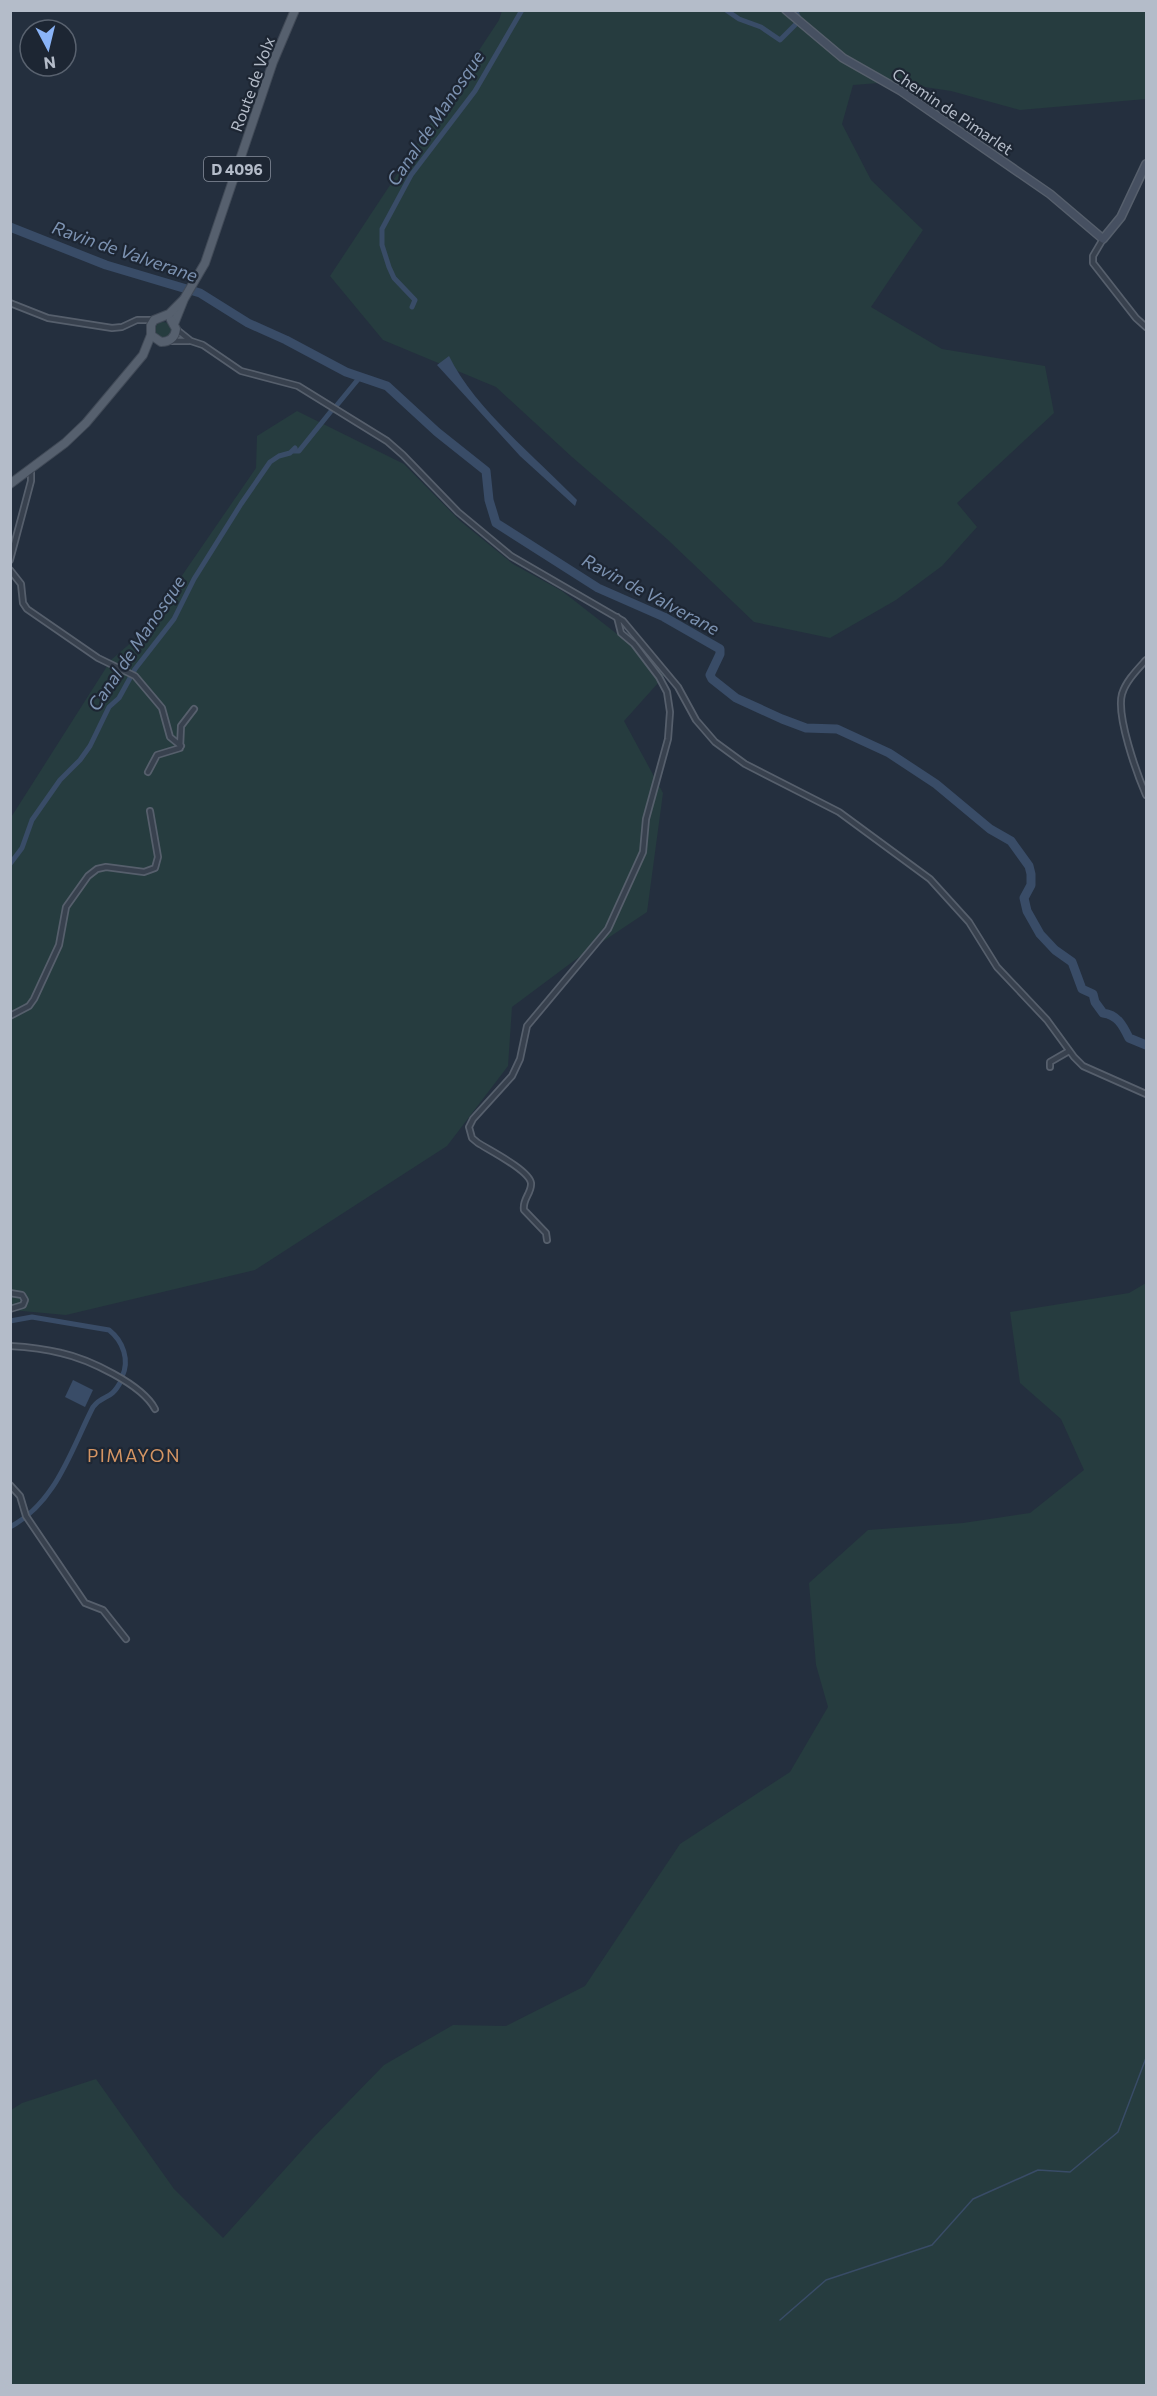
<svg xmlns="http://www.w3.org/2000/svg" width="1157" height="2396" viewBox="0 0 1157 2396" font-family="Commissioner,sans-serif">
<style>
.green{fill:#263c3f}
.water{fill:#394c67}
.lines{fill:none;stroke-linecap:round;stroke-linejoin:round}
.stream{stroke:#394c67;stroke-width:1.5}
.canal{stroke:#394c67;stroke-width:5}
.river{stroke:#394c67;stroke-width:9}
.street-casing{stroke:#565f6c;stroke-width:8}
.secondary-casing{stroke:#565f6c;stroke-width:10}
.primary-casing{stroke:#414a57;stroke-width:10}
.street{stroke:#38414e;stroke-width:4.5}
.secondary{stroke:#465061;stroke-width:7}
.primary{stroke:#56606e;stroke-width:8}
.labels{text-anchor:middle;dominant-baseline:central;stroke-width:4.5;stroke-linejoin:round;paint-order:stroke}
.shield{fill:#1d2633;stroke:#878f9c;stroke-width:1.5}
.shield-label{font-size:15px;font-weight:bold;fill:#b4bcc9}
.street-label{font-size:16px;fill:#b4bcc9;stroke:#1d2633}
.water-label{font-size:18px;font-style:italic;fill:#7c92b1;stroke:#1d2633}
.neighbourhood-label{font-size:18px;letter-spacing:1.5px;fill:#d59563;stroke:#1d2633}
</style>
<rect width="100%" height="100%" fill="#242f3e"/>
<g class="green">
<polygon points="502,11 1146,11 1146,99 1020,110 951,91 892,82 853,85 842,124 871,180 923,230 871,307 942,349 1045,366 1054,413 957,503 977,527 942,566 896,600 830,638 754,622 667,539 572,457 496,387 383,340 330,276 499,20"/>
<circle cx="163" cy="330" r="8"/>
<polygon points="297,411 404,464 459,520 513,564 562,591 667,673 624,721 663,793 647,912 575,960 512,1007 508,1066 447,1146 255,1270 66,1315 11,1310 10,819 111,660 149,627 150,622 256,468 257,436"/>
<polygon points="1146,1283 1146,2385 11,2385 11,2110 22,2103 96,2079 174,2189 223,2238 313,2138 384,2065 453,2025 506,2026 585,1986 680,1844 790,1772 828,1707 816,1665 809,1583 868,1530 963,1523 1030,1513 1084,1470 1061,1419 1020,1383 1010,1312 1129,1293"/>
</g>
<g class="water">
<path d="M449,356C474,408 537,458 577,500L575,506L520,456L437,365Z"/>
<polygon points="73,1380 93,1390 85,1407 65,1397"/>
</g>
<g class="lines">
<polyline class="stream" points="780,2320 826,2280 932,2245 973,2199 1038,2170 1070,2172 1118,2132 1146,2058"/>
<g class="canal">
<polyline points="726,10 739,19 761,27 780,40 800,20 795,10"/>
<polyline points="412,307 415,300 394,278 389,267 382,245 382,229 411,175 475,91 522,10"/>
<polyline points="337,405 360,377"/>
<polyline points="293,451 299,451 332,410"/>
<polyline points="10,864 22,848 32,820 60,780 80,760 90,746 109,707 119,698 135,669 174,619 194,579 241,504 270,462 279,456 290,453 295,448"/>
<path d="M10,1321L32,1317L109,1330C123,1341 130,1360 122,1377"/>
<path d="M10,1527C56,1503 71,1450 93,1407C104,1393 110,1402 121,1381"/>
</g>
<path class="river" d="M10,227L106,265L200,293L248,323L286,340L346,372L387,386L437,432L486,471L489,500L496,523L598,588L664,617L720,649V654L710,675L712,679L736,698L782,719L806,728L837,729L889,753L936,784L990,829L1011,841L1029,866L1031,874V885L1024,898L1027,911L1040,934L1055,950L1072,962L1082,989L1093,994L1095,1002L1103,1013C1118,1015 1123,1026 1129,1038L1146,1045"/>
<defs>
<g id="street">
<polyline points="1103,239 1093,256 1093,263 1136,318 1146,327"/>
<polyline points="10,303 48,318 112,328 122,327 137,320 154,320"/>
<polyline points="176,329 191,341 203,345 241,371 298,386 387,441 403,455 458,512 511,556 623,621 678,687 696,720 715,742 745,764 839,812 930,879 969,922 997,967 1047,1020 1074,1057 1083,1066 1146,1094"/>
<polyline points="170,341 189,341"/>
<polyline points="10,560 31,481 31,469"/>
<polyline points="10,570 21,584 23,603 27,609 98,658 135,676 162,708 170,737 181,746"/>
<path d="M1146,660C1137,670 1126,681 1122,694C1116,716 1137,774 1146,795"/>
<polyline points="148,772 157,755 180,748 181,726 194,709"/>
<polyline points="10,1016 29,1006 34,999 59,945 66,907 88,876 97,869 106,867 144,872 155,868 158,857 150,811"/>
<polyline points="1050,1067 1050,1062 1069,1051"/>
<path d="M547,1240L546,1233L524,1210C522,1199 532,1193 531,1183C529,1170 489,1150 478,1143L472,1138L469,1127L473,1119L512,1076L520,1059L527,1026L608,929L643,852L646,819L668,739L670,712L667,692L659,677L634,644L621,633L617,617"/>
<polyline points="10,1293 22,1295 25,1300 23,1305 10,1309"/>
<path d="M10,1346C27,1347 45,1349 61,1353C88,1359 142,1384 155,1409"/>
<polyline points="10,1485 20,1496 26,1516 85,1603 103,1610 126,1639"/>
</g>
<polyline id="secondary" points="786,10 843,58 901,91 1050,194 1103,239 1121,217 1146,164"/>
<g id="primary">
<polyline points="174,324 184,299 205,263 273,62 295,10"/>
<path d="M151,335L161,342C169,342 175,338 176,329L171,320"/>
<polyline points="10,484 65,443 86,423 143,355 151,335 151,325 154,320 169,314 183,300"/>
</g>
</defs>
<use href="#street" class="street-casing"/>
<use href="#secondary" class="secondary-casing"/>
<use href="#primary" class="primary-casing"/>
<use href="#street" class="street"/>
<use href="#secondary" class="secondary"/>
<use href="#primary" class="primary"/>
</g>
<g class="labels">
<rect class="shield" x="204" y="157" width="66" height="24" rx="4.5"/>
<g class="shield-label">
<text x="237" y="169">D 4096</text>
</g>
<g class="street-label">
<text transform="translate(252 84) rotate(-70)">Route de Volx</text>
<text transform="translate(953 111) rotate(34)">Chemin de Pimarlet</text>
</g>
<g class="water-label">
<text transform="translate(435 118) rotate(-56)">Canal de Manosque</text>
<text transform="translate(125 251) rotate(19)">Ravin de Valverane</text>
<text transform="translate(651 594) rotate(28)">Ravin de Valverane</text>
<text transform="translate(136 643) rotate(-56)">Canal de Manosque</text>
</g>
<g class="neighbourhood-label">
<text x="134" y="1455">PIMAYON</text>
</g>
</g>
<rect width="1157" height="2396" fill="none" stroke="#b4bcc9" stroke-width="24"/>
<g transform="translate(48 48) rotate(173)"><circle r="28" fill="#1d2633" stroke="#59626f" stroke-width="1.5"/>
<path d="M0-4.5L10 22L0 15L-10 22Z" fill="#8ab4f8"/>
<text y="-9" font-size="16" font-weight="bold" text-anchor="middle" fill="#b4bcc9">N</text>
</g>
</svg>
